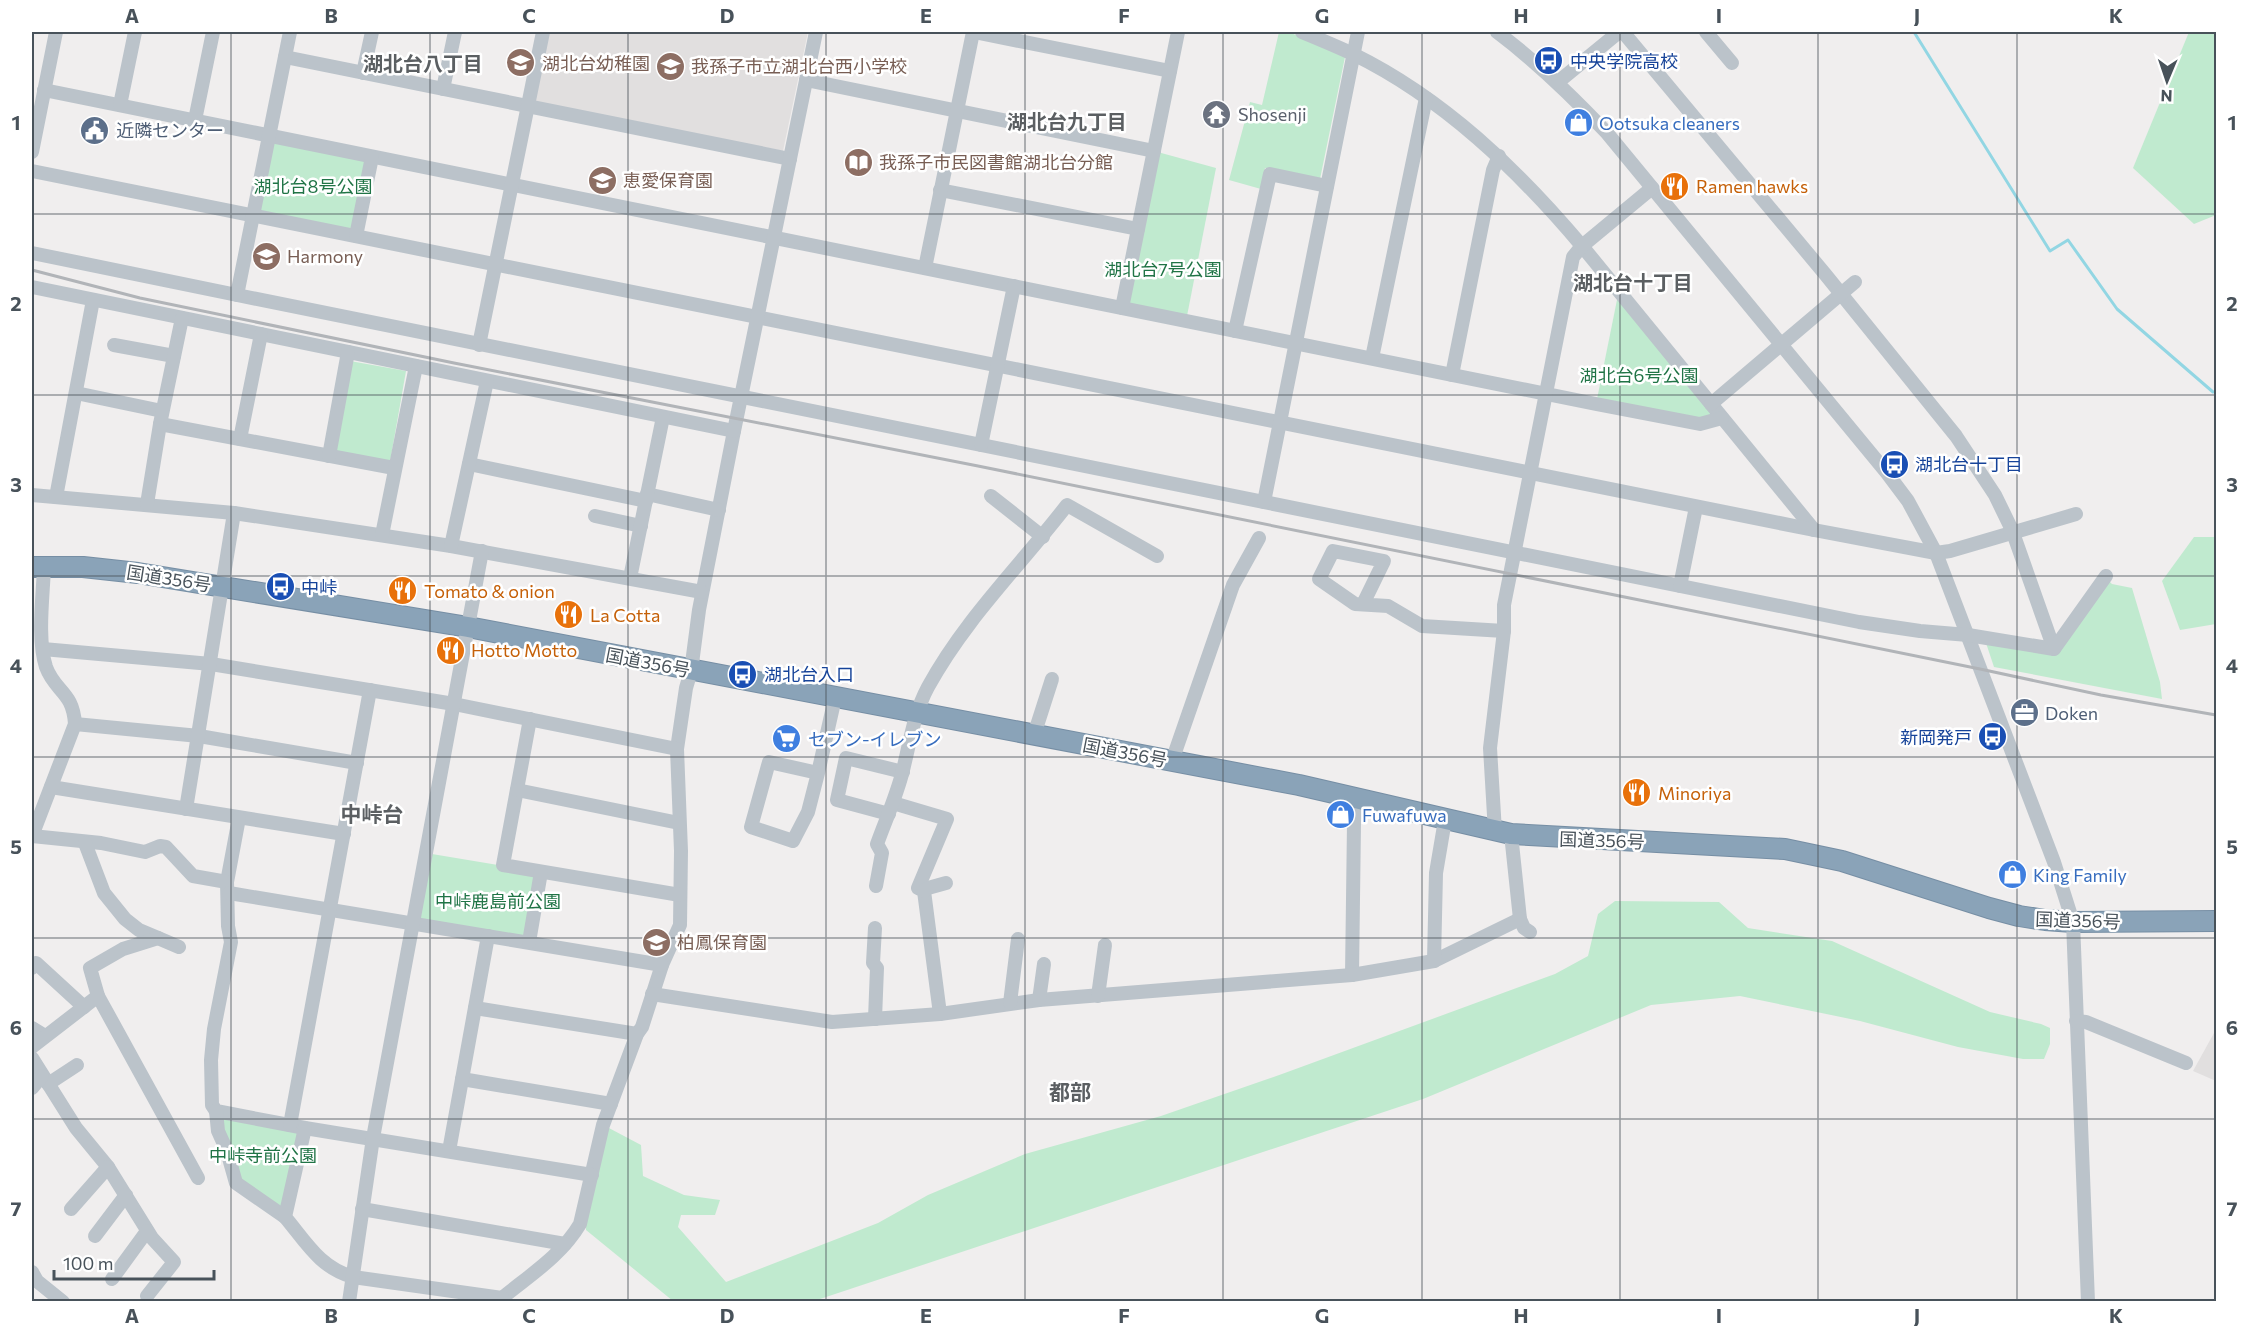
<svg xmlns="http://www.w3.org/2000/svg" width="2248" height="1333" viewBox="0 0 2248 1333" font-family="Commissioner,'Noto Sans JP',sans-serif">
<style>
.education{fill:#e1dfdf}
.green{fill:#c0eacf}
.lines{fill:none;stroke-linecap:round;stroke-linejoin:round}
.stream{stroke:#92d6e3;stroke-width:3}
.highway-casing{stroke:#768ea4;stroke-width:22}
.minor{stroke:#bbc3ca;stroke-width:14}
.highway{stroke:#8aa3b8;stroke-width:20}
.rail{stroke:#b1b4b8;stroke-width:3}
.grid{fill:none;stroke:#48525a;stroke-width:1.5;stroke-opacity:0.55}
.labels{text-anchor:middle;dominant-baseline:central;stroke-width:5;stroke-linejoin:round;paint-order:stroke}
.transit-label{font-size:18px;fill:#164399;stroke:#fff;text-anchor:start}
.education-label{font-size:18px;fill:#785e54;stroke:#fff;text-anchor:start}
.worship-label{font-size:18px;fill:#5b616d;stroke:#fff;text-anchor:start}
.shop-label{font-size:18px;fill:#366cbe;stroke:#fff;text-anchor:start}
.service-label{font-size:18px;fill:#4e5e75;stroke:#fff;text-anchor:start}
.park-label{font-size:18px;fill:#207446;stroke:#fff}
.food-label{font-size:18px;fill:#c56008;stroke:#fff;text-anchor:start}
.street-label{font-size:18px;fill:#48525a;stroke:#fff}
.neighbourhood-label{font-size:20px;font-weight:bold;fill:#5b5f62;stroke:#fff}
.quarter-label{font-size:21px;font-weight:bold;fill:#5b5f62;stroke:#fff}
.neatline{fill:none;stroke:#48525a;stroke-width:2}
.grid-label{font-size:20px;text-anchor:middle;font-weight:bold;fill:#48525a}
</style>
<rect width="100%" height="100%" fill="#f0eeee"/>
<g class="education">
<polygon points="547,32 808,32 783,151 533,101"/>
<polygon points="2216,1014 2216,1081 2193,1071 2214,1033"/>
</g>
<g class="green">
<polygon points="1279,32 1289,32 1345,57 1320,179 1265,168 1261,189 1229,180 1250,102 1262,105"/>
<polygon points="2189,32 2216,32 2216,215 2194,224 2133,168"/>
<polygon points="270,136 372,157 356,236 253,216"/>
<polygon points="1154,151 1216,168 1186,321 1122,308"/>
<polygon points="1619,290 1722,418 1700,424 1596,404"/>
<polygon points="350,361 406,371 390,462 333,452"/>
<polygon points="2194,537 2216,537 2216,624 2180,630 2162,581"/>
<polygon points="2109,581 2112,584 2132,588 2160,682 2162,699 1994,667 1985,640 2056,652"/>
<polygon points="426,853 541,872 529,942 413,924"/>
<polygon points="1615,901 1719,902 1748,928 1832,941 1990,1012 2041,1024 2050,1028 2050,1044 2044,1059 2023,1059 1958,1047 1860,1021 1740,996 1651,1005 1423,1099 814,1301 673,1301 586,1230 586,1209 607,1127 641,1145 643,1176 684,1195 720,1200 715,1215 681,1215 678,1227 726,1282 878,1223 928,1195 1025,1154 1161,1116 1282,1074 1555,974 1588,956 1598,914"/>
<polygon points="216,1111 305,1128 285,1217 236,1183"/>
</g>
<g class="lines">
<polyline class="stream" points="1914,32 2050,251 2068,240 2117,309 2213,392"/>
<defs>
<polyline id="highway" points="32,567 83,567 138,573 468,627 1299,785 1511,834 1785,849 1842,861 1989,908 2019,916 2045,920 2073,922 2216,921"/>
</defs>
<use href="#highway" class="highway-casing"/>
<g class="minor">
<polyline points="974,32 1170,71"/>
<path d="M1302,32C1319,39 1336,46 1353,54C1443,98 1518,170 1582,246L1814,530"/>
<path d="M1497,32C1537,62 1572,96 1607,133L1887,473L1908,501L1936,553L2054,862L2073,922L2088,1302"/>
<polyline points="1623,32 1825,274 1956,436 1995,495 2012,530 2054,649"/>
<polyline points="1706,32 1732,63"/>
<polyline points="285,57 790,159"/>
<polyline points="363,73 372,32"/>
<polyline points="806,80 1154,151"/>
<polyline points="1558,82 1619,32"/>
<polyline points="443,89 455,32"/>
<polyline points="44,90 1596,404 1700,424 1722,418"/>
<polyline points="120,105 135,32"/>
<polyline points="195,120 213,32"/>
<polyline points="32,152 56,32"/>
<polyline points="32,171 1814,530 1936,553 1950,551 2076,514"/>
<polyline points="940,190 1138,229"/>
<polyline points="356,236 372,157"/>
<polyline points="32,253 237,295 290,32"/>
<polyline points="925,268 973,32"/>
<path d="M32,287L734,431L699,610L691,671L686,688L677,749L681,851L680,925L662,965L642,1027L637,1034L603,1125L580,1224C561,1256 530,1275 502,1298"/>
<polyline points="237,295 1859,622 1920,631 1968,635 2054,649 2106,576"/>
<polyline points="1122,308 1178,32"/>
<polyline points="1235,331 1270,174 1327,186"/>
<polyline points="114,345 174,356"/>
<polyline points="479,345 543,32"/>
<polyline points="1372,358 1426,98"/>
<polyline points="1452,375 1493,170 1499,156"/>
<polyline points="76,393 162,411"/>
<polyline points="1711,404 1855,282"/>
<polyline points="160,424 394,468"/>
<polyline points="734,431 816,32"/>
<polyline points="240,439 261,334"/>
<polyline points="981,445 1014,286"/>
<polyline points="329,456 348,352"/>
<polyline points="469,464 646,501"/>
<polyline points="647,494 719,510"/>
<polyline points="32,495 234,513 451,546 702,592"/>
<polyline points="991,496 1043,537"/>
<polyline points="56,497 93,300"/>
<polyline points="1264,502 1358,32"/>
<polyline points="147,504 160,424 182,318"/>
<polyline points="595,516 641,526"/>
<polyline points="382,535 416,366"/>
<polyline points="451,546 487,381"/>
<polyline points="630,578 663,417"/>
<polyline points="1680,586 1696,507"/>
<polyline points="1363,604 1384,561 1333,551 1319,579 1355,604 1388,606 1422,626 1504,631"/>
<polyline points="43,649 211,664 454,704 677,749"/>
<polyline points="530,719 503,865 680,895"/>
<polyline points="75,724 199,736 357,763"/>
<polyline points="1034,735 1052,679"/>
<polyline points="1172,761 1233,585 1259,538"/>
<polyline points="818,773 808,812 793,841 751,827 769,762 818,773 835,698"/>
<polyline points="51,787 344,834"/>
<polyline points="517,790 679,823"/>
<polyline points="893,803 947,819 918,888 924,891 940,1014"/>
<polyline points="186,809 234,513"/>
<polyline points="889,814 837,800 846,758 903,772"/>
<polyline points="239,818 227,882 228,926 231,942 214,1029 211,1060 212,1105 216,1111 305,1128 592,1175"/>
<polyline points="1495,832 1490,748 1504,631 1504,605 1573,257 1582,246 1652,188"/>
<polyline points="1511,834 1520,919 1524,928 1530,932"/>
<path d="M32,836L75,724C73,691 55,692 46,667C37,639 43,596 44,567"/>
<polyline points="32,836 101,843 145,852 160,846 166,847 193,876 227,882"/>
<polyline points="85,843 104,893 125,919 139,930 158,938"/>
<path d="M876,886L882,853L877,844C886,819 897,795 903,770C910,742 914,713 928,687C965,619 1020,566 1067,505L1157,556"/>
<polyline points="924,891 928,888 946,883"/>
<polyline points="229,893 662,965"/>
<polyline points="875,928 873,963 877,968 875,1019"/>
<polyline points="529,942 541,872"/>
<polyline points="1434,961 1520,919"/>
<polyline points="32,968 36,963 84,1007"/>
<polyline points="1352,975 1354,823 1359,798"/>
<polyline points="652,994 832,1022 940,1014 1039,1000 1352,975 1434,961 1436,873 1445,820"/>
<polyline points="98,996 198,1178"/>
<polyline points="1098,996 1105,945"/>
<polyline points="1039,1000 1044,964"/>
<polyline points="1010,1003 1018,939"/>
<polyline points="475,1008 637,1034"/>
<polyline points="2076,1021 2086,1022 2186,1063"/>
<polyline points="32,1028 45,1036"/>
<polyline points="32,1047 98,996 90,968 123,949 158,938 179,947"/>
<polyline points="32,1058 76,1128 108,1167 152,1238 174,1262 147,1296"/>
<polyline points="462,1079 611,1104"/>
<polyline points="48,1084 77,1065"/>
<polyline points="32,1088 42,1076"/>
<polyline points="216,1111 218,1131 227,1151 236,1183 285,1217"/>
<polyline points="290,1125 370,690"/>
<path d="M305,1128L285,1217C306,1242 320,1268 353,1277L502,1298L503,1302"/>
<polyline points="449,1151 488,936"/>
<polyline points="71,1209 108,1167"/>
<polyline points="362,1209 565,1244"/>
<polyline points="95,1236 126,1195"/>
<polyline points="32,1272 37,1281 63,1302"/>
<polyline points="112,1279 147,1231"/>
<polyline points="349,1302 373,1138 482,551"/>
</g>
<use href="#highway" class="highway"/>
<polyline class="rail" points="32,270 140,298 454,363 978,466 1980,669 2101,695 2216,715"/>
</g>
<path class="grid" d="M231,32V1302M430,32V1302M628,32V1302M826,32V1302M1025,32V1302M1223,32V1302M1422,32V1302M1620,32V1302M1818,32V1302M2017,32V1302M32,214H2216M32,395H2216M32,576H2216M32,757H2216M32,938H2216M32,1119H2216"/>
<defs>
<symbol id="bus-disc" viewBox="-11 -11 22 22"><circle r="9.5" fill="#1a4fb4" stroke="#fff"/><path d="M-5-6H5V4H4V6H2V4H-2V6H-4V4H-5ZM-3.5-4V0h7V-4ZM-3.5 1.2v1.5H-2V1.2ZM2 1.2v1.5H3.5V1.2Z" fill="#fff"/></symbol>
<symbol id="school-disc" viewBox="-11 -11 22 22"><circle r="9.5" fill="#8d6e63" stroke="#fff"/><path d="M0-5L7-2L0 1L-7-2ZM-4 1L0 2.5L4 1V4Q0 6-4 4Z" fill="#fff"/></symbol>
<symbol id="temple-disc" viewBox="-11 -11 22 22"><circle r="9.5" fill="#6b7280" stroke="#fff"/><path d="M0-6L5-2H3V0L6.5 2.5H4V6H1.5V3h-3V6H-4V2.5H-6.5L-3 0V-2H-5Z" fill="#fff"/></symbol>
<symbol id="shop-disc" viewBox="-11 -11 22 22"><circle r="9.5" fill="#3f7fe0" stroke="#fff"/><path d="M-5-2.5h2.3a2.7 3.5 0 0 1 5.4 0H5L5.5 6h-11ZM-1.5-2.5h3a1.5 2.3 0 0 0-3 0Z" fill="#fff"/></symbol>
<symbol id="civic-disc" viewBox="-11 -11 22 22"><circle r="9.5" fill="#5c6f8a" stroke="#fff"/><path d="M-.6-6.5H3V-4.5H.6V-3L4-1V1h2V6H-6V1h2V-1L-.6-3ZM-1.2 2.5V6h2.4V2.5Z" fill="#fff"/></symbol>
<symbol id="library-disc" viewBox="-11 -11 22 22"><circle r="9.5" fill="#8d6e63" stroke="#fff"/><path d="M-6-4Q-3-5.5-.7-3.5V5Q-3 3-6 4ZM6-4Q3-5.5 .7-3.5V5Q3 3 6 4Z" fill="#fff"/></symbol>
<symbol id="restaurant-disc" viewBox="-11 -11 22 22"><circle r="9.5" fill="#e8710a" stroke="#fff"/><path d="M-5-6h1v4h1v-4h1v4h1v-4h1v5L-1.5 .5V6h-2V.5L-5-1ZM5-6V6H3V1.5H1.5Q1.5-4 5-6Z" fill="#fff"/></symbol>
<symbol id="office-disc" viewBox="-11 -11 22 22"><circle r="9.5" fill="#5c6f8a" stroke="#fff"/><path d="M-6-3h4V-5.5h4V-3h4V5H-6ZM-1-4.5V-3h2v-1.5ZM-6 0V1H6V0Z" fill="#fff"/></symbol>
<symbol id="supermarket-disc" viewBox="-11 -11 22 22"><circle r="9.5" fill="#3f7fe0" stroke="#fff"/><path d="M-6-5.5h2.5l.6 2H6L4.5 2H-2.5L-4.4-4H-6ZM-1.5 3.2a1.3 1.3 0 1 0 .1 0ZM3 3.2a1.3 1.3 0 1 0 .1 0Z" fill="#fff"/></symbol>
</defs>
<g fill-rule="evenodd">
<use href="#bus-disc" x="1532" y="44" width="33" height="33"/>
<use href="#school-disc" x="504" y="46" width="33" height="33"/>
<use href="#school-disc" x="654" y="50" width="33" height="33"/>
<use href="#temple-disc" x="1200" y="98" width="33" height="33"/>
<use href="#shop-disc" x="1562" y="106" width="33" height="33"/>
<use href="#civic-disc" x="78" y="114" width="33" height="33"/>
<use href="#library-disc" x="842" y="146" width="33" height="33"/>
<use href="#school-disc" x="586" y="164" width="33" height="33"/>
<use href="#restaurant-disc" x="1658" y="170" width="33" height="33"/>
<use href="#school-disc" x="250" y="240" width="33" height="33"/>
<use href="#bus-disc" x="1878" y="448" width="33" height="33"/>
<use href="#bus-disc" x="264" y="570" width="33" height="33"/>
<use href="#restaurant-disc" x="386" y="574" width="33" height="33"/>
<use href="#restaurant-disc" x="552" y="598" width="33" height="33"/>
<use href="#restaurant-disc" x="434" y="634" width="33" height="33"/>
<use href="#bus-disc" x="726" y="658" width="33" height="33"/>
<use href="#office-disc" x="2008" y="696" width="33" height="33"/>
<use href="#bus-disc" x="1976" y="720" width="33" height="33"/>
<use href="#supermarket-disc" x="770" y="722" width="33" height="33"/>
<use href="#restaurant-disc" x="1620" y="776" width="33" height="33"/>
<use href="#shop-disc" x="1324" y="798" width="33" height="33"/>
<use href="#shop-disc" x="1996" y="858" width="33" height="33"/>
<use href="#school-disc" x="640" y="926" width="33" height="33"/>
</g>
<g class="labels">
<g class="transit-label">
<text x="1570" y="61">中央学院高校</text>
<text x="1915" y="464">湖北台十丁目</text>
<text x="301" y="587">中峠</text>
<text x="764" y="674">湖北台入口</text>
<text x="1972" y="737" text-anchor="end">新岡発戸</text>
</g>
<g class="education-label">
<text x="542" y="63">湖北台幼稚園</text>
<text x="691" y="66">我孫子市立湖北台西小学校</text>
<text x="879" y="162">我孫子市民図書館湖北台分館</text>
<text x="623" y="180">恵愛保育園</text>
<text x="287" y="256">Harmony</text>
<text x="677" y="942">柏鳳保育園</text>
</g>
<g class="worship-label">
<text x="1238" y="114">Shosenji</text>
</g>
<g class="shop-label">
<text x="1599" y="123">Ootsuka cleaners</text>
<text x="808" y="739">セブン-イレブン</text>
<text x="1362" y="815">Fuwafuwa</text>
<text x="2033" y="875">King Family</text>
</g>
<g class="service-label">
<text x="116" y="130">近隣センター</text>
<text x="2045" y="713">Doken</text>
</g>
<g class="park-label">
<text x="313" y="186">湖北台8号公園</text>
<text x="1163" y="269">湖北台7号公園</text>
<text x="1639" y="375">湖北台6号公園</text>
<text x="498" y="901">中峠鹿島前公園</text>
<text x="263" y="1155">中峠寺前公園</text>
</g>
<g class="food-label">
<text x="1696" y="186">Ramen hawks</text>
<text x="424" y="591">Tomato &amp; onion</text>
<text x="590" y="615">La Cotta</text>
<text x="471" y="650">Hotto Motto</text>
<text x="1658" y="793">Minoriya</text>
</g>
<g class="street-label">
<text transform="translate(169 578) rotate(9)">国道356号</text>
<text transform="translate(648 662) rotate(11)">国道356号</text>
<text transform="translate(1125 752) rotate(11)">国道356号</text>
<text transform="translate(1602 840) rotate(2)">国道356号</text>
<text transform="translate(2078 920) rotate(2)">国道356号</text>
</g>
<g class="neighbourhood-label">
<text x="423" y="63">湖北台八丁目</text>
<text x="1067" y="121">湖北台九丁目</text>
<text x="1633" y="282">湖北台十丁目</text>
</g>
<g class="quarter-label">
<text x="372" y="813">中峠台</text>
<text x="1070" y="1091">都部</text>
</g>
</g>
<rect width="2248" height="1333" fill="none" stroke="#ffffff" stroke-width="66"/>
<g transform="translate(2167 81) rotate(182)" stroke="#ffffff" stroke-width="4.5" paint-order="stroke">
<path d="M0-4.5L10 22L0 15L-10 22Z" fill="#48525a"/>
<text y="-9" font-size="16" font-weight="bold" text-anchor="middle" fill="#48525a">N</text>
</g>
<path d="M54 1270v9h160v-9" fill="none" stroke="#48525a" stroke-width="3"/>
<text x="63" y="1270" font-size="18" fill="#48525a" stroke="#ffffff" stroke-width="4.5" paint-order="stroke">100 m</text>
<rect x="33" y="33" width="2182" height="1267" class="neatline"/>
<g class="grid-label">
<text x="132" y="23">A</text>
<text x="331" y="23">B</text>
<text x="529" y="23">C</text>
<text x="727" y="23">D</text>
<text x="926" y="23">E</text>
<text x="1124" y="23">F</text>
<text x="1322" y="23">G</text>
<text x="1521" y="23">H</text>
<text x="1719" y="23">I</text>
<text x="1917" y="23">J</text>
<text x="2116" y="23">K</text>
<text x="16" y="130">1</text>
<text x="2232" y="130">1</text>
<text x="16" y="311">2</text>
<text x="2232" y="311">2</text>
<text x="16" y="492">3</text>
<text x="2232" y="492">3</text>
<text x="16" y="673">4</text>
<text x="2232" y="673">4</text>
<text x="16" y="854">5</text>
<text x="2232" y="854">5</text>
<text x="16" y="1035">6</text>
<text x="2232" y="1035">6</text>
<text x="16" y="1216">7</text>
<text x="2232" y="1216">7</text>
<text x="132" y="1323">A</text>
<text x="331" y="1323">B</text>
<text x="529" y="1323">C</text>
<text x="727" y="1323">D</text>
<text x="926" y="1323">E</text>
<text x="1124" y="1323">F</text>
<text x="1322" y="1323">G</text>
<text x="1521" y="1323">H</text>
<text x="1719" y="1323">I</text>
<text x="1917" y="1323">J</text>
<text x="2116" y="1323">K</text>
</g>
</svg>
